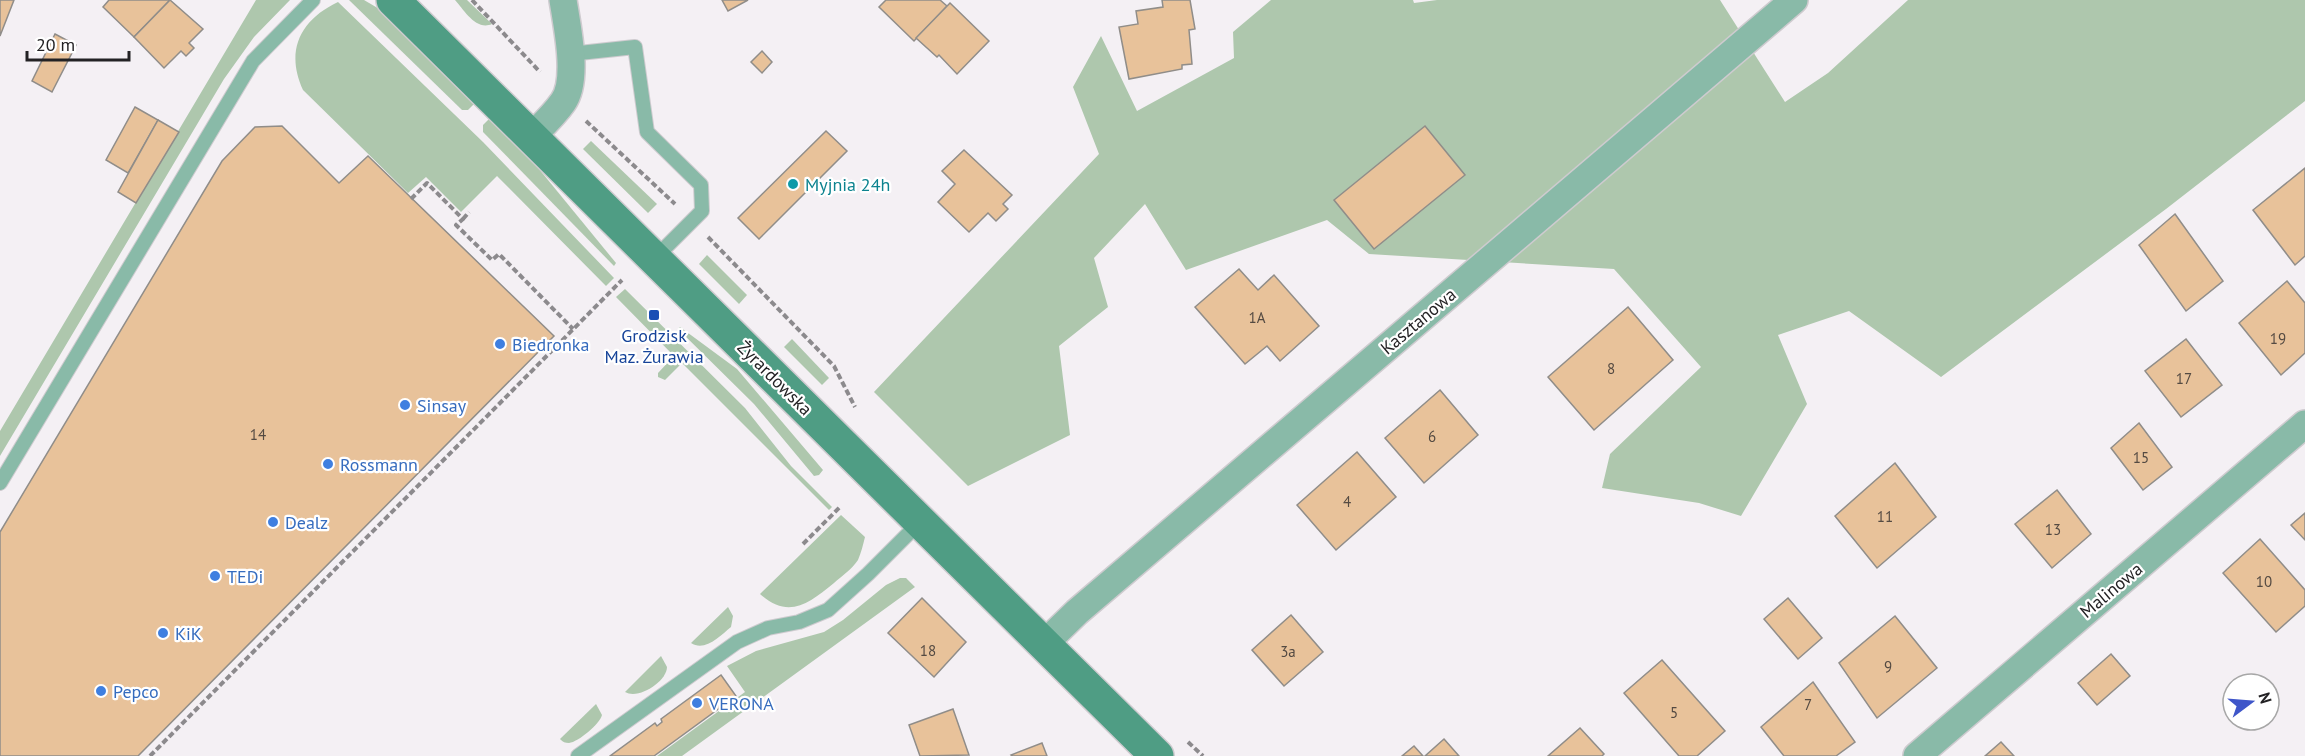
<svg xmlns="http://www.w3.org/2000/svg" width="2305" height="756" viewBox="0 0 2305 756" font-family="'PT Sans',sans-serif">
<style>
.green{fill:#aec7ad}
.building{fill:#e8c29a;stroke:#908d89;stroke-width:1.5}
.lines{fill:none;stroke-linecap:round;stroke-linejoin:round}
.service-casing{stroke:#cecbcf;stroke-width:16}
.minor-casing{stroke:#cecbcf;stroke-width:30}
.secondary-casing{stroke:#cecbcf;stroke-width:36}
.path{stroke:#8c8a8d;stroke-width:4;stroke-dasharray:6 3;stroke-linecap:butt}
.service{stroke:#89baa8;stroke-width:14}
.minor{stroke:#89baa8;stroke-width:27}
.secondary{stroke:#4f9d84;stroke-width:33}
.culture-dot{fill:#0f9aa8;stroke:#fff;stroke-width:2}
.transit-dot{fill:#1a4fb4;stroke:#fff;stroke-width:2}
.shop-dot{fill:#3f7fe0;stroke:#fff;stroke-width:2}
.labels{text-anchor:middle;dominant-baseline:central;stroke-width:4.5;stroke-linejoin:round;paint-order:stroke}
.number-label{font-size:15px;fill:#544a42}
.culture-label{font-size:18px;fill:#0d838f;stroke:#fff;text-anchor:start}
.street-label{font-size:18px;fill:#232224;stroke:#fff}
.transit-label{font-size:18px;fill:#164399;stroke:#fff}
.shop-label{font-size:18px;fill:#366cbe;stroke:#fff;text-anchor:start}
</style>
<rect width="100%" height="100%" fill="#f4f0f4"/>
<g class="green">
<polygon points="256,0 290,0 254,37 224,79 0,456 0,431"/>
<polygon points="349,0 364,0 381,10 475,103 468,110 462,110"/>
<path d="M455,0H467L492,24C476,31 464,10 455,0Z"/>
<polygon points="1271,0 1413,0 1414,3 1437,0 1720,0 1785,102 1828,73 1908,0 2305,0 2305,101 2166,209 1941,377 1849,311 1778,335 1807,404 1741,516 1699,503 1602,488 1610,454 1701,367 1614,269 1369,254 1327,220 1186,270 1145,204 1094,258 1108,307 1059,346 1070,435 968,486 874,392 1099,154 1073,87 1101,36 1137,111 1234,58 1233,32"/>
<path d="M338,2L483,142L614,278L606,286L497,176L461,212L426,177L408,193L303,90C285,51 300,20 338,2Z"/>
<polygon points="490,118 539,169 616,263 614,266 483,132 483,125"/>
<polygon points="591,141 657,204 648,213 583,149"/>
<polygon points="707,255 747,295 739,304 699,264"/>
<polygon points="625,289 745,408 791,466 832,507 829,510 682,363 665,380 658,377 658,373 674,356 616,297"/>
<polygon points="680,327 737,369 823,470 819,475 814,476 754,404 678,329"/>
<polygon points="792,339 829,378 822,385 784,347"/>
<path d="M841,515L865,537C863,545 861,553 858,560C852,569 842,576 834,583C809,603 789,620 760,594Z"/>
<polygon points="900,578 906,578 915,587 682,756 657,756 745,692 727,666 756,651 824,632 843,620 886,585"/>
<path d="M728,607L733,616L731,627C720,636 705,652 691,643Z"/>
<path d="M661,656L667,667C667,681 639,700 625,692Z"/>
<path d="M596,704L602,715C600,724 578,742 569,743C565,743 563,742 560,739Z"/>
</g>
<g class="building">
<polygon points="0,0 14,0 0,36"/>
<polygon points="109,0 170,0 134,37 103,7"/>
<polygon points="170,0 203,29 189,43 194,48 186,56 181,51 164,68 134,37"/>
<polygon points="722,0 748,0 728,11"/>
<polygon points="886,0 940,0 947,6 914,41 879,7"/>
<polygon points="1162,0 1190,0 1195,29 1189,30 1192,64 1182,65 1182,69 1129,79 1119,27 1138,24 1136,11 1163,7"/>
<polygon points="950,3 989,41 957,74 939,55 937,57 916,38"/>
<polygon points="55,34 76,45 52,92 32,81"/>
<polygon points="762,51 772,62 762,73 751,62"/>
<polygon points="135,107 158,120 128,173 106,160"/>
<polygon points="158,120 179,132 136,203 118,192"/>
<polygon points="282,126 339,183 368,156 554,336 138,756 0,756 0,532 222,161 255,127"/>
<polygon points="1425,126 1465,175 1374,249 1334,200"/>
<polygon points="826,131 847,151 759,239 738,218"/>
<polygon points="964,150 1012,195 1003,204 1008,209 996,221 988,213 969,232 938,202 955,184 942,171"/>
<polygon points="2305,168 2305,256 2295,265 2253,210"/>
<polygon points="2175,214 2223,281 2186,311 2139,245"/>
<polygon points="1239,269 1258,290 1274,275 1319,326 1280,361 1267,346 1245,364 1195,307"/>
<polygon points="2287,281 2305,303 2305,353 2281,375 2239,323"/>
<polygon points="1628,307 1673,360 1594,430 1548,377"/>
<polygon points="2186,339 2222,385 2181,417 2145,371"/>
<polygon points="1440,390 1478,435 1424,483 1385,438"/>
<polygon points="2139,423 2172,467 2143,490 2111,448"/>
<polygon points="1357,452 1396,497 1336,550 1297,505"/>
<polygon points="1895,463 1936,517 1877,568 1835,516"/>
<polygon points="2057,490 2091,534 2052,568 2015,524"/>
<polygon points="2305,513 2305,540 2291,525"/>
<polygon points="2260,539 2305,590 2305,606 2276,632 2223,573"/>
<polygon points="922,598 966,642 934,677 888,633"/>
<polygon points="1788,598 1822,638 1798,659 1764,619"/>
<polygon points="1291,615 1323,652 1284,686 1252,650"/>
<polygon points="1895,616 1937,668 1877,718 1839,663"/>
<polygon points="2111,654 2130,676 2097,705 2078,683"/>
<polygon points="1662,660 1725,731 1697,756 1679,756 1624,693"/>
<polygon points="721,675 736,696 654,756 610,756 655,723 657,726 662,722 661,719"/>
<polygon points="1813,682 1855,742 1836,756 1784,756 1761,727"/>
<polygon points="953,709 969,755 920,756 909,725"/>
<polygon points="1580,728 1604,754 1602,756 1548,756"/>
<polygon points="1444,739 1459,756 1425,756"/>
<polygon points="2001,742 2014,756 1985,756"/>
<polygon points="1042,743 1047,756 1012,756 1011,755"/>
<polygon points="1414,746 1423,756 1402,756"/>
</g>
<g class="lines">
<defs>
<g id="service">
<polyline points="570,54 635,47 647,132 701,185 702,211 654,259"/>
<polyline points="0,483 253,61 313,0"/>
<polyline points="578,756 737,642 768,628 799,622 828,610 868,574 920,522"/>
</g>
<g id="minor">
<path d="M531,137C542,126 554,115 563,102C579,80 567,26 563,0"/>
<polyline points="1044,644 1077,612 1794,0"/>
<polyline points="1917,756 2305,424"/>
</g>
<polyline id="secondary" points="393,0 1157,756"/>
</defs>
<use href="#service" class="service-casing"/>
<use href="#minor" class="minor-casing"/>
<use href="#secondary" class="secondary-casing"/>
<g class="path">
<polyline points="472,0 540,72"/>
<polyline points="586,121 675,204"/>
<polyline points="411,199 427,183 463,219 456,225 492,260 499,254 573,329"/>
<polyline points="463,219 469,212"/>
<polyline points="708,237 834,366 855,407"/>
<polyline points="803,544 840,507"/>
<polyline points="1188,742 1203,756"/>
<polyline points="150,756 622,280"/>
</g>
<use href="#service" class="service"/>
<use href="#minor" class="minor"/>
<use href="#secondary" class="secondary"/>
</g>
<circle class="culture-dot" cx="793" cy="184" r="6"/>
<rect class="transit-dot" x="648" y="309" width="12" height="12" rx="3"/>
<g class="shop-dot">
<circle cx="500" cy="344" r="6"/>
<circle cx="405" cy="405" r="6"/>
<circle cx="328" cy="464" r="6"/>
<circle cx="273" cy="522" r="6"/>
<circle cx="215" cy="576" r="6"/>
<circle cx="163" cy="633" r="6"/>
<circle cx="101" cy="691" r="6"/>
<circle cx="697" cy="703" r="6"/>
</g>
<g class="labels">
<g class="number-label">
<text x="1257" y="317">1A</text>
<text x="2278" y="338">19</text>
<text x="1611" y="368">8</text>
<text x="2184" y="378">17</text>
<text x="258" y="434">14</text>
<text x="1432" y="436">6</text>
<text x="2141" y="457">15</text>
<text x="1347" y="501">4</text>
<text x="1885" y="516">11</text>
<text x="2053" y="529">13</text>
<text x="2264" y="581">10</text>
<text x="928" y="650">18</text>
<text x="1288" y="651">3a</text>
<text x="1888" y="666">9</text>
<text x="1808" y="704">7</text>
<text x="1674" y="712">5</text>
</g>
<g class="culture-label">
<text x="805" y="184">Myjnia 24h</text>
</g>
<g class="street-label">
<text transform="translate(1418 321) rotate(-40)">Kasztanowa</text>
<text transform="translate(775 378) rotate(45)">Żyrardowska</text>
<text transform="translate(2111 590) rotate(-40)">Malinowa</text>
</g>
<g class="transit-label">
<text x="654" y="335">Grodzisk<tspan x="654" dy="21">Maz. Żurawia</tspan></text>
</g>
<g class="shop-label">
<text x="512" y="344">Biedronka</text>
<text x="417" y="405">Sinsay</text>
<text x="340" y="464">Rossmann</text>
<text x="285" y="522">Dealz</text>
<text x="227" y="576">TEDi</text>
<text x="175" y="633">KiK</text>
<text x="113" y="691">Pepco</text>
<text x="709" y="703">VERONA</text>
</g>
</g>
<g transform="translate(2251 702) rotate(74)"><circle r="28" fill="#ffffff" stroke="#a7a7a7" stroke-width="1.5"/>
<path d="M0-4.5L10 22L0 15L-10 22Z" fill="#3f56c9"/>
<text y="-9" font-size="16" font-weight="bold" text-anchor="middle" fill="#232224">N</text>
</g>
<path d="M27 51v9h102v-9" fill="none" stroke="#232224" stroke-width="3"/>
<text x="36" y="51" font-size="18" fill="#232224" stroke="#ffffff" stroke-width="4.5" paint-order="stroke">20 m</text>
</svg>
